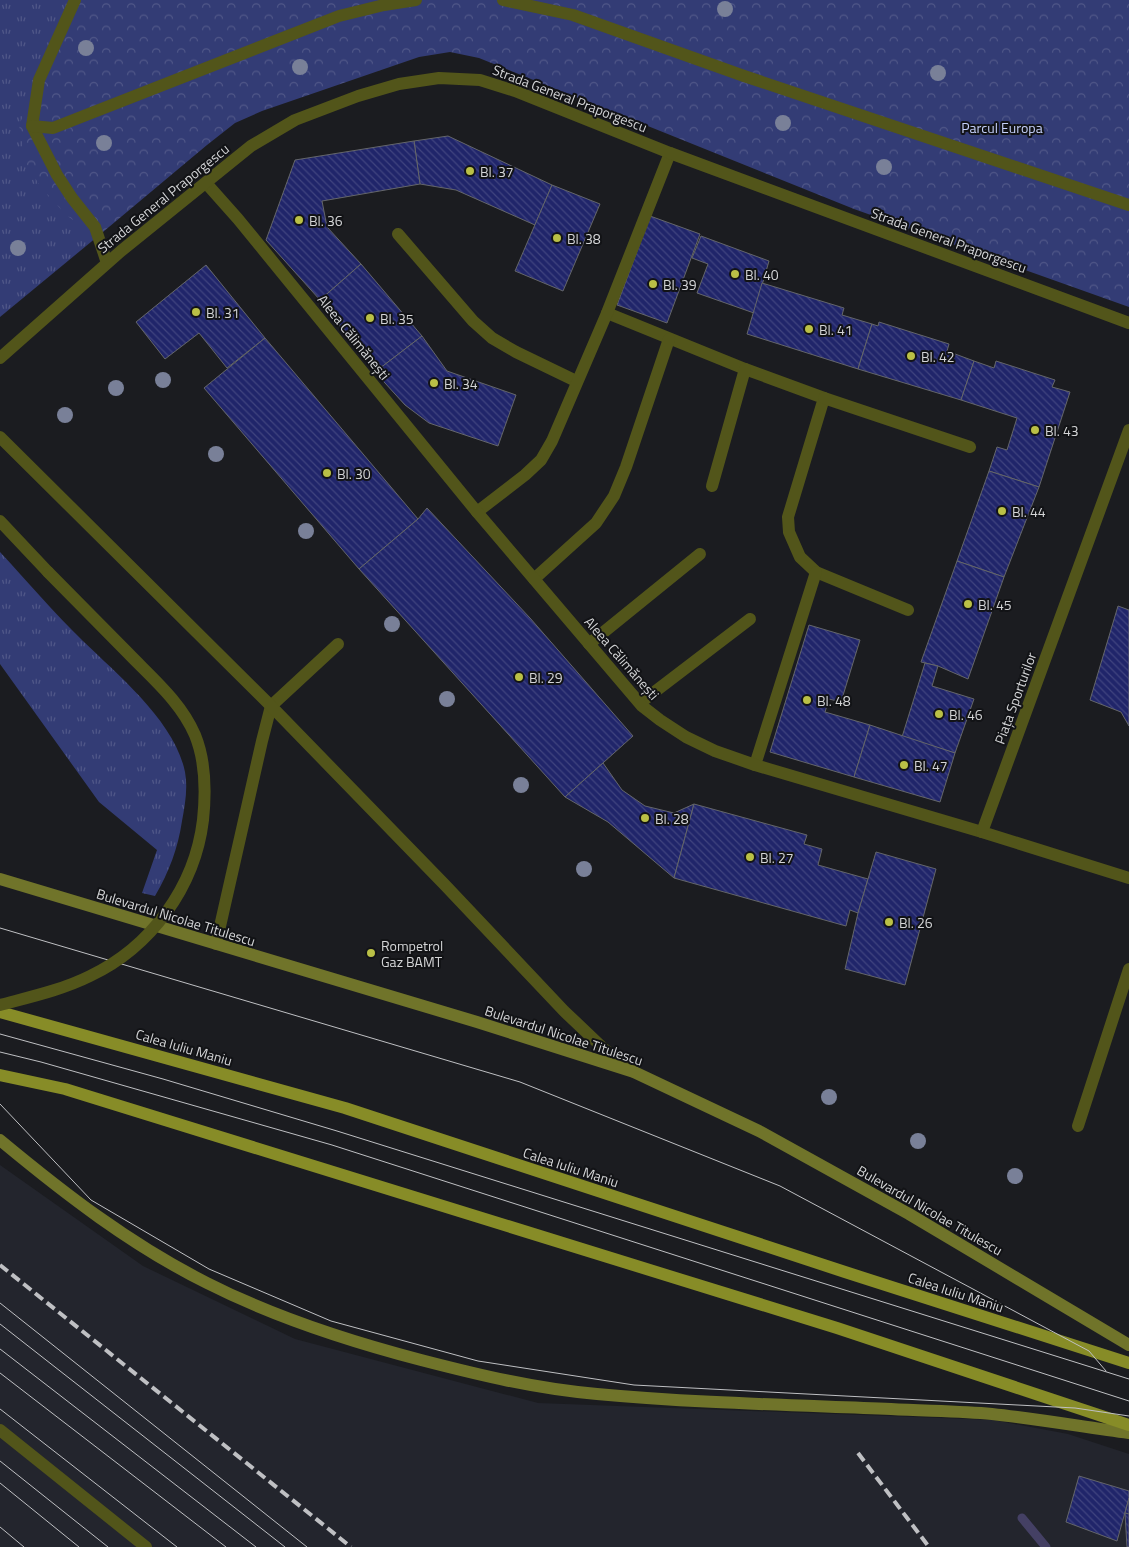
<svg xmlns="http://www.w3.org/2000/svg" width="1129" height="1547" viewBox="0 0 1129 1547" font-family="'Titillium Web',sans-serif">
<style>
.built{fill:#23252d}
.grass{fill:url(#grass-tufts)}
.forest{fill:url(#forest-crowns)}
.lines{fill:none;stroke-linecap:round;stroke-linejoin:round}
.stream{stroke:#444064;stroke-width:9}
.building{fill:url(#building-back-hatch);stroke:#64666a}
.service{stroke:#52551a;stroke-width:12}
.pedestrian{stroke:#52551a;stroke-width:12}
.minor{stroke:#52551a;stroke-width:12}
.tertiary{stroke:#52551a;stroke-width:12}
.secondary{stroke:#70742a;stroke-width:12}
.primary{stroke:#878c27;stroke-width:12}
.tram{stroke:#bfc0c3;stroke-width:1}
.rail{stroke:#bfc0c3;stroke-width:4;stroke-dasharray:10 5;stroke-linecap:butt}
.tertiary-bridge{stroke:#52551a;stroke-width:12}
.tree{fill:#798098}
.poi-dot{fill:#bac046;stroke:#121316;stroke-width:2}
.labels{text-anchor:middle;dominant-baseline:central;stroke-width:4;stroke-linejoin:round;paint-order:stroke}
.street-label{font-size:14px;fill:#d4d5d7;stroke:#121316}
.park-label{font-size:14px;fill:#c6d1fb;stroke:#121316}
.poi-label{font-size:14px;fill:#d4d5d7;stroke:#121316;text-anchor:start}
</style>
<defs>
<pattern id="grass-tufts" width="24" height="20" patternUnits="userSpaceOnUse" patternTransform="scale(1.25)"><rect width="24" height="20" fill="#333c75"/><path d="M3 7l-1-3M5 7V3M7 7l1-3M15 17l-1-3M17 17v-4M19 17l1-3" fill="none" stroke="#505788"/></pattern>
<pattern id="forest-crowns" width="20" height="18" patternUnits="userSpaceOnUse" patternTransform="scale(1.25)"><rect width="20" height="18" fill="#333c75"/><path d="M2 6a3 3 0 1 1 6 0M12 15a3 3 0 1 1 6 0" fill="none" stroke="#505788"/></pattern>
<pattern id="building-back-hatch" width="6" height="6" patternUnits="userSpaceOnUse" patternTransform="scale(1.25)"><rect width="6" height="6" fill="#20256a"/><path d="M-1 5l2 2M0 0l6 6M5-1l2 2" fill="none" stroke="#40447f"/></pattern>
</defs>
<rect width="100%" height="100%" fill="#1b1c20"/>
<polygon class="built" points="0,1165 143,1266 295,1339 538,1403 993,1420 1068,1434 1129,1454 1129,1547 0,1547"/>
<g class="grass">
<polygon points="0,0 75,0 97,237 0,317"/>
<path d="M0,552C28,582 54,613 83,641C119,676 175,722 185,772C188,788 185,805 182,821C178,848 169,872 155,896L142,893L157,850L99,802L0,664Z"/>
</g>
<polygon class="forest" points="75,0 1129,0 1129,307 854,209 479,58 450,52 419,57 262,111 235,123 207,145 97,237 66,215 40,186 26,163 19,125"/>
<g class="lines">
<polyline class="stream" points="1022,1518 1046,1547"/>
</g>
<g class="building">
<polygon points="448,136 552,185 535,225 456,190 420,184 414,141"/>
<polygon points="414,141 420,184 322,201 327,227 361,264 320,300 266,240 295,160"/>
<polygon points="552,185 600,204 563,291 515,271"/>
<polygon points="650,216 700,234 667,323 617,305"/>
<polygon points="701,236 769,261 754,313 697,293 708,264 692,258"/>
<polygon points="361,264 422,336 375,372 320,300"/>
<polygon points="206,265 265,338 227,368 199,333 165,359 136,322"/>
<polygon points="762,283 844,308 842,315 872,324 858,369 747,334"/>
<polygon points="879,322 949,344 947,351 974,361 961,400 858,369 872,324 878,326"/>
<polygon points="422,336 447,371 516,395 498,446 429,423 405,405 375,372"/>
<polygon points="265,338 418,519 359,569 204,388"/>
<polygon points="974,361 994,368 996,361 1055,380 1052,387 1070,392 1039,487 989,471 997,447 1007,450 1017,418 961,400"/>
<polygon points="989,471 1039,487 1004,577 957,561"/>
<polygon points="427,508 530,618 633,736 565,797 359,569 418,519"/>
<polygon points="957,561 1004,577 968,679 938,666 921,662"/>
<polygon points="1118,606 1129,610 1129,726 1121,712 1090,700"/>
<polygon points="809,625 860,640 841,702 829,699 825,712 870,725 854,777 770,752"/>
<polygon points="925,663 938,666 932,686 974,699 955,753 902,737"/>
<polygon points="870,725 955,753 940,802 854,777"/>
<polygon points="603,763 622,790 645,806 674,813 694,804 674,878 608,822 565,797"/>
<polygon points="694,804 807,835 804,844 822,849 818,865 868,879 858,913 850,910 846,926 674,878"/>
<polygon points="876,852 936,869 905,985 845,969 858,913"/>
<polygon points="1079,1476 1129,1491 1129,1498 1117,1541 1066,1522"/>
<polygon points="1129,1498 1129,1514 1125,1513"/>
<polygon points="1125,1513 1129,1514 1129,1547 1127,1547"/>
</g>
<g class="lines">
<g class="service">
<polyline points="75,0 39,80 32,126 57,175 72,198 95,227 107,263"/>
<polyline points="398,234 473,321 492,338 516,352 576,381"/>
<polyline points="607,313 745,369 824,398 788,517 789,532 800,557 816,572 908,610"/>
<polyline points="824,398 970,447"/>
<polyline points="712,486 745,369"/>
<polyline points="477,512 525,475 541,460 552,441 607,313 670,153"/>
<polyline points="534,579 596,523 614,496 626,467 669,339"/>
<polyline points="589,644 700,554"/>
<polyline points="640,703 750,619"/>
<polyline points="755,765 816,572"/>
<polyline points="216,944 262,741 271,706 338,644"/>
<polyline points="1078,1126 1129,969"/>
<polyline points="0,1430 146,1547"/>
</g>
<g class="pedestrian">
<polyline points="503,0 573,15 744,76 1129,205"/>
<polyline points="32,126 53,128 339,16 384,5 416,0"/>
</g>
<g class="minor">
<polyline points="206,183 238,219 477,512 642,706 660,720 686,737 715,751 755,765 982,832"/>
<polyline points="1129,430 982,832 1129,878"/>
</g>
<g class="tertiary">
<polyline points="0,358 121,251 251,146 295,120 358,96 399,84 439,78 480,80 515,91 670,153 1129,323"/>
<polyline points="0,437 271,706 444,884 564,1011 604,1049 634,1072"/>
<polyline points="0,521 48,572"/>
</g>
<g class="secondary">
<polyline points="0,879 477,1022 634,1072 759,1131 909,1214 1129,1345"/>
<path d="M0,1140C65,1194 131,1245 207,1283C274,1317 348,1341 421,1360C479,1375 537,1389 597,1394C694,1403 793,1405 891,1409C924,1411 959,1411 992,1414C1038,1419 1084,1427 1129,1433"/>
</g>
<g class="primary">
<polyline points="0,1012 345,1108 845,1272 1129,1363"/>
<polyline points="0,1075 65,1089 837,1328 1129,1425"/>
</g>
<g class="tram">
<polyline points="0,928 520,1082 780,1186 1089,1351 1106,1371"/>
<polyline points="0,1034 163,1079 337,1131 1129,1379"/>
<polyline points="0,1052 41,1062 332,1145 1129,1401"/>
<polyline points="0,1104 91,1200 209,1269 331,1321 478,1361 634,1385 1075,1408 1129,1416"/>
<polyline points="0,1303 307,1547"/>
<polyline points="0,1324 285,1547"/>
<polyline points="0,1349 256,1547"/>
<polyline points="0,1373 226,1547"/>
<polyline points="0,1409 177,1547"/>
<polyline points="0,1461 108,1547"/>
<polyline points="0,1483 79,1547"/>
<polyline points="0,1527 24,1547"/>
</g>
<g class="rail">
<polyline points="0,1265 351,1547"/>
<polyline points="858,1453 929,1547"/>
</g>
<path class="tertiary-bridge" d="M0,1005C30,997 62,990 90,976C151,947 195,887 203,820C206,792 206,762 195,735C181,702 152,678 128,653C101,626 75,599 48,572"/>
</g>
<g class="tree">
<circle cx="725" cy="9" r="8"/>
<circle cx="86" cy="48" r="8"/>
<circle cx="300" cy="67" r="8"/>
<circle cx="938" cy="73" r="8"/>
<circle cx="783" cy="123" r="8"/>
<circle cx="104" cy="143" r="8"/>
<circle cx="884" cy="167" r="8"/>
<circle cx="18" cy="248" r="8"/>
<circle cx="163" cy="380" r="8"/>
<circle cx="116" cy="388" r="8"/>
<circle cx="65" cy="415" r="8"/>
<circle cx="216" cy="454" r="8"/>
<circle cx="306" cy="531" r="8"/>
<circle cx="392" cy="624" r="8"/>
<circle cx="447" cy="699" r="8"/>
<circle cx="521" cy="785" r="8"/>
<circle cx="584" cy="869" r="8"/>
<circle cx="829" cy="1097" r="8"/>
<circle cx="918" cy="1141" r="8"/>
<circle cx="1015" cy="1176" r="8"/>
</g>
<g class="poi-dot">
<circle cx="470" cy="171" r="5"/>
<circle cx="299" cy="220" r="5"/>
<circle cx="557" cy="238" r="5"/>
<circle cx="735" cy="274" r="5"/>
<circle cx="653" cy="284" r="5"/>
<circle cx="196" cy="312" r="5"/>
<circle cx="370" cy="318" r="5"/>
<circle cx="809" cy="329" r="5"/>
<circle cx="911" cy="356" r="5"/>
<circle cx="434" cy="383" r="5"/>
<circle cx="1035" cy="430" r="5"/>
<circle cx="327" cy="473" r="5"/>
<circle cx="1002" cy="511" r="5"/>
<circle cx="968" cy="604" r="5"/>
<circle cx="519" cy="677" r="5"/>
<circle cx="807" cy="700" r="5"/>
<circle cx="939" cy="714" r="5"/>
<circle cx="904" cy="765" r="5"/>
<circle cx="645" cy="818" r="5"/>
<circle cx="750" cy="857" r="5"/>
<circle cx="889" cy="922" r="5"/>
<circle cx="371" cy="953" r="5"/>
</g>
<g class="labels">
<g class="street-label">
<text transform="translate(570 98) rotate(21)">Strada General Praporgescu</text>
<text transform="translate(163 198) rotate(-39)">Strada General Praporgescu</text>
<text transform="translate(949 240) rotate(20)">Strada General Praporgescu</text>
<text transform="translate(354 337) rotate(51)">Aleea Călimănești</text>
<text transform="translate(622 658) rotate(49)">Aleea Călimănești</text>
<text transform="translate(1015 698) rotate(-70)">Piața Sporturilor</text>
<text transform="translate(176 917) rotate(17)">Bulevardul Nicolae Titulescu</text>
<text transform="translate(564 1035) rotate(18)">Bulevardul Nicolae Titulescu</text>
<text transform="translate(184 1047) rotate(16)">Calea Iuliu Maniu</text>
<text transform="translate(571 1167) rotate(18)">Calea Iuliu Maniu</text>
<text transform="translate(930 1210) rotate(30)">Bulevardul Nicolae Titulescu</text>
<text transform="translate(956 1292) rotate(18)">Calea Iuliu Maniu</text>
</g>
<g class="park-label">
<text x="1002" y="127">Parcul Europa</text>
</g>
<g class="poi-label">
<text x="480" y="171">Bl. 37</text>
<text x="309" y="220">Bl. 36</text>
<text x="567" y="238">Bl. 38</text>
<text x="745" y="274">Bl. 40</text>
<text x="663" y="284">Bl. 39</text>
<text x="206" y="312">Bl. 31</text>
<text x="380" y="318">Bl. 35</text>
<text x="819" y="329">Bl. 41</text>
<text x="921" y="356">Bl. 42</text>
<text x="444" y="383">Bl. 34</text>
<text x="1045" y="430">Bl. 43</text>
<text x="337" y="473">Bl. 30</text>
<text x="1012" y="511">Bl. 44</text>
<text x="978" y="604">Bl. 45</text>
<text x="529" y="677">Bl. 29</text>
<text x="817" y="700">Bl. 48</text>
<text x="949" y="714">Bl. 46</text>
<text x="914" y="765">Bl. 47</text>
<text x="655" y="818">Bl. 28</text>
<text x="760" y="857">Bl. 27</text>
<text x="899" y="922">Bl. 26</text>
<text x="381" y="945">Rompetrol<tspan x="381" dy="16">Gaz BAMT</tspan></text>
</g>
</g>
</svg>
